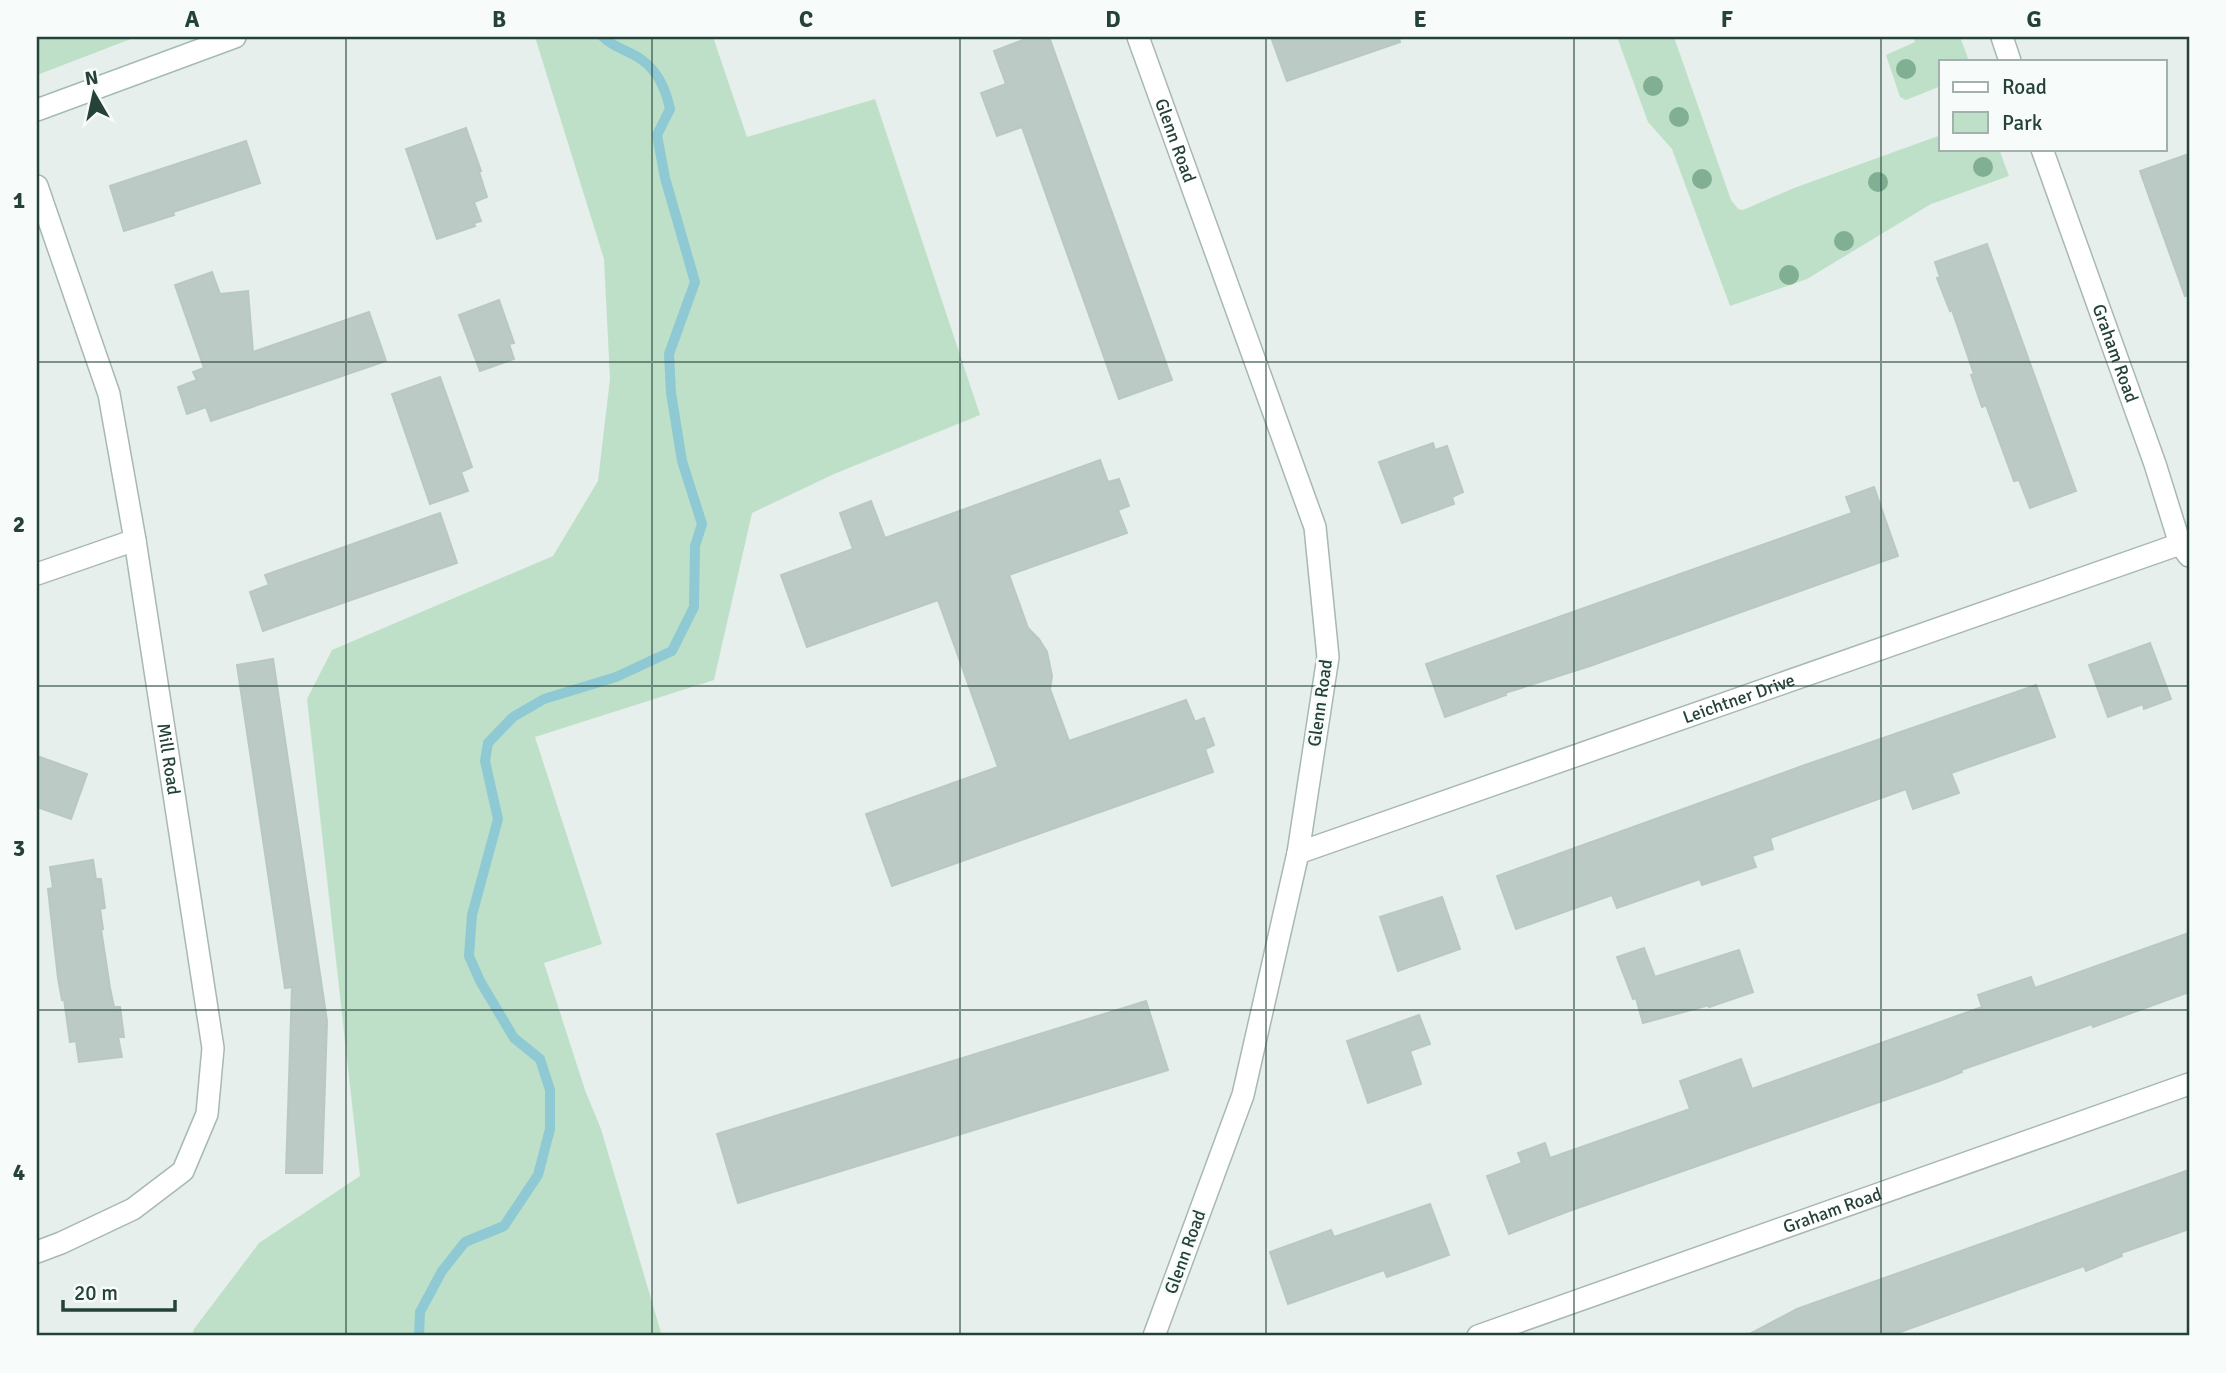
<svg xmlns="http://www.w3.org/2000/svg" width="2226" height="1373" viewBox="0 0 2226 1373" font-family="Signika,sans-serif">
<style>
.green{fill:#bfe0c8}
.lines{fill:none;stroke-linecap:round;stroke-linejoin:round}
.stream{stroke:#8ec9d4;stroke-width:10}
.building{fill:#bbcac4;stroke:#b8c9c2;stroke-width:2}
.minor-casing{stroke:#a8b8b2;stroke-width:24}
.secondary-casing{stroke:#a4bbb3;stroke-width:24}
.minor{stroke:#fff;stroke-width:21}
.secondary{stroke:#fff;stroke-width:21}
.tree{fill:#80af93}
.grid{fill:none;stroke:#24423a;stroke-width:2;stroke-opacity:0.55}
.labels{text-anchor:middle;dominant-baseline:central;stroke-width:6;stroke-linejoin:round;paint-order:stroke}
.street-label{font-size:18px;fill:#24423a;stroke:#f7fbf9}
.neatline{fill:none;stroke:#24423a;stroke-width:2.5}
.grid-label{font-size:23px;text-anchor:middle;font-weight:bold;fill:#24423a}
</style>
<rect width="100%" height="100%" fill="#e6efeb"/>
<g class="green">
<polygon points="37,37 136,37 37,75"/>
<polygon points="535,37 713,37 747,137 875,99 980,415 834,474 752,513 714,680 535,737 602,944 544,963 585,1090 601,1129 662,1336 192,1336 194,1329 259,1243 360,1176 307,699 332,650 553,556 598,481 610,379 604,259"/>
<polygon points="1617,37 1674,37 1731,200 1738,209 1743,210 1794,188 1941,135 1941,149 1999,149 2009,176 1931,204 1807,279 1730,306 1672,149 1648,122"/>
<polygon points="1913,37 1960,37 1969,61 1941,61 1941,86 1906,100 1900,97 1886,55 1915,42"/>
</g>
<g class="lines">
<path class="stream" d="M419,1336L420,1312L442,1271L465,1242L504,1226L538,1175L550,1129V1090L540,1059L514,1038L480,981L469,956L472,915L498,819L485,761L488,743L513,717L544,699L616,677L672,651L694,607L695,546L702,524L682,461L671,393L669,354L695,282L665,178L657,135L670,109C666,90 659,72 642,60C630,51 614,48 603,37"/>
</g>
<g class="building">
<polygon points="1031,37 1049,37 1172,380 1119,399 1022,127 997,136 981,93 1006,84 994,51"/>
<polygon points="1271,37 1399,37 1400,42 1287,81"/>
<polygon points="466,128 481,171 479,172 487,197 474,202 481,221 474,223 475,226 437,239 406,149"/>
<polygon points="246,141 260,183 173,212 174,215 124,231 110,186"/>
<polygon points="2189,154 2189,295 2185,296 2140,171"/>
<polygon points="1987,244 2076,491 2030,508 2019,480 2014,481 1986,405 1982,407 1971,375 1974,374 1952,310 1950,311 1937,278 1940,277 1935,262"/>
<polygon points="212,272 220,294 248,291 253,352 369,312 386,361 211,421 206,407 187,414 178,387 197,380 193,372 204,368 175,285"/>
<polygon points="499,300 514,343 509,344 514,359 480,371 459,315"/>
<polygon points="440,377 472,467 461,472 468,491 430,504 392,394"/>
<polygon points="1433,443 1435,450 1447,446 1463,492 1452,497 1454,504 1402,523 1379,462"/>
<polygon points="1100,460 1108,482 1119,479 1129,506 1118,510 1127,533 1009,575 1028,628 1039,639 1047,652 1052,676 1050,689 1069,741 1186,700 1195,722 1204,718 1214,745 1205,749 1213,772 892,886 866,814 998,767 938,600 807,647 781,575 853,549 840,513 871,501 885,538"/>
<polygon points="1874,487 1898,556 1590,666 1505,693 1506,695 1445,717 1426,664 1852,513 1846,497"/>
<polygon points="440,513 457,563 263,631 250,592 269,585 265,575"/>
<polygon points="2150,643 2171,699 2144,709 2143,704 2108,717 2089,665"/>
<polygon points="273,659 327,1021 322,1173 286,1173 292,987 285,988 237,665"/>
<polygon points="2036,685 2055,737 1951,773 1959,793 1913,809 1906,789 1770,838 1773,849 1752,856 1756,867 1702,885 1700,879 1617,908 1612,895 1516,929 1497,876 1805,765"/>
<polygon points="37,756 87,774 71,819 37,807"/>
<polygon points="93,860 96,879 101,879 105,908 100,909 103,929 101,929 110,988 114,1007 120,1007 124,1037 118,1037 122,1057 79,1062 76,1041 70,1042 64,999 62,1000 58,978 48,889 53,888 50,867"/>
<polygon points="1442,897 1460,949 1398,971 1380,917"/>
<polygon points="2189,933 2189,992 2093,1027 2092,1024 1961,1070 1962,1072 1942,1080 1569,1211 1509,1234 1487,1176 1522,1163 1518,1153 1545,1143 1550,1158 1690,1109 1680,1081 1741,1059 1752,1089 1982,1007 1978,995 2031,977 2035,988"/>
<polygon points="1644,948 1655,977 1739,950 1753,992 1709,1007 1709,1005 1643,1023 1636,998 1633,999 1617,957"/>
<polygon points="1146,1001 1168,1070 738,1203 717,1134"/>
<polygon points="1419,1015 1430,1044 1410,1051 1421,1084 1368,1103 1347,1041"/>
<polygon points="2189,1170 2189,1229 2121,1253 2122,1256 2086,1271 2084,1266 1889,1336 1746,1336 1797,1309"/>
<polygon points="1430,1204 1449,1255 1387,1277 1384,1270 1288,1304 1270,1252 1331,1230 1334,1237"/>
</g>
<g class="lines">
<defs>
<g id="minor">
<path id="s1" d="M1138,37L1315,527L1328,657L1298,853L1243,1095L1154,1336"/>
<polyline points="2002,37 2010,61"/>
<path id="s2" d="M2042,149L2155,464L2180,544L2189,556"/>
<path id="s3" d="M37,186L109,394L135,540L213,1048L207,1114L183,1171L133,1209L61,1243L37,1252"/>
<polyline points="37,574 135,540"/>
<path id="s4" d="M1298,853L2180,544"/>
<path id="s5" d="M1478,1336L2189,1084"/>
</g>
<polyline id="secondary" points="37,110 235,37"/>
</defs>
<use href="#minor" class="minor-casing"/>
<use href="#secondary" class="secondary-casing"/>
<use href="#minor" class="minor"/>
<use href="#secondary" class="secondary"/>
</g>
<g class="tree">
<circle cx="1906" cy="69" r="10"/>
<circle cx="1653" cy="86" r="10"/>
<circle cx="1679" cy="117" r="10"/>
<circle cx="1983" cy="167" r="10"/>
<circle cx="1702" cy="179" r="10"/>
<circle cx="1878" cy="182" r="10"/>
<circle cx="1844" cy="241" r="10"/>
<circle cx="1789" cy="275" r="10"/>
</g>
<path class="grid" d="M346,37V1336M652,37V1336M960,37V1336M1266,37V1336M1574,37V1336M1881,37V1336M37,362H2189M37,686H2189M37,1010H2189"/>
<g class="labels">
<g class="street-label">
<text stroke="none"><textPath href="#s1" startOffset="110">Glenn Road</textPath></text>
<text stroke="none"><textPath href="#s2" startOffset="217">Graham Road</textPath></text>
<text stroke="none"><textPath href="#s4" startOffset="467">Leichtner Drive</textPath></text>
<text transform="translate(1320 703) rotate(-82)">Glenn Road</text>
<text stroke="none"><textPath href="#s3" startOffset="590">Mill Road</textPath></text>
<text stroke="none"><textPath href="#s5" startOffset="376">Graham Road</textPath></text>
<text transform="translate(1185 1252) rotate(-70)">Glenn Road</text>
</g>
</g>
<rect width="2226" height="1373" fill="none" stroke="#f7fbf9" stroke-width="77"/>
<rect x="1939" y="60" width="228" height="91" fill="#f7fbf9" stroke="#a3b1ad" stroke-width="2"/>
<rect x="1953" y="82" width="35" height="10" fill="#ffffff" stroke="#a3b1ad" stroke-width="2"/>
<text x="2002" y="94" font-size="21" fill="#24423a">Road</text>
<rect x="1953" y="112" width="35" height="21" fill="#bfe0c8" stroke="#a3b1ad" stroke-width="2"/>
<text x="2002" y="130" font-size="21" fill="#24423a">Park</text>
<g transform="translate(94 94) rotate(351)" stroke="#f7fbf9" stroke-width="5" paint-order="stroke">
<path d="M0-5L12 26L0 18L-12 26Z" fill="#24423a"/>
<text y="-10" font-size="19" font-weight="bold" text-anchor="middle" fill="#24423a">N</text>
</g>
<path d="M63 1300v10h112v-10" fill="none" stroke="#24423a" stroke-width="3.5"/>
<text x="74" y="1300" font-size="21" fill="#24423a" stroke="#f7fbf9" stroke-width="5" paint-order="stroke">20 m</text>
<rect x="38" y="38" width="2150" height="1296" class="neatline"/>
<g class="grid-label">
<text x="192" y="27">A</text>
<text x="499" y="27">B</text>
<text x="806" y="27">C</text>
<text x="1113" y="27">D</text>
<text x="1420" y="27">E</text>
<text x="1727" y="27">F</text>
<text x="2034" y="27">G</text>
<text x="19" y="208">1</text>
<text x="19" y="532">2</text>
<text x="19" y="856">3</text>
<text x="19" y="1180">4</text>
</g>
</svg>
